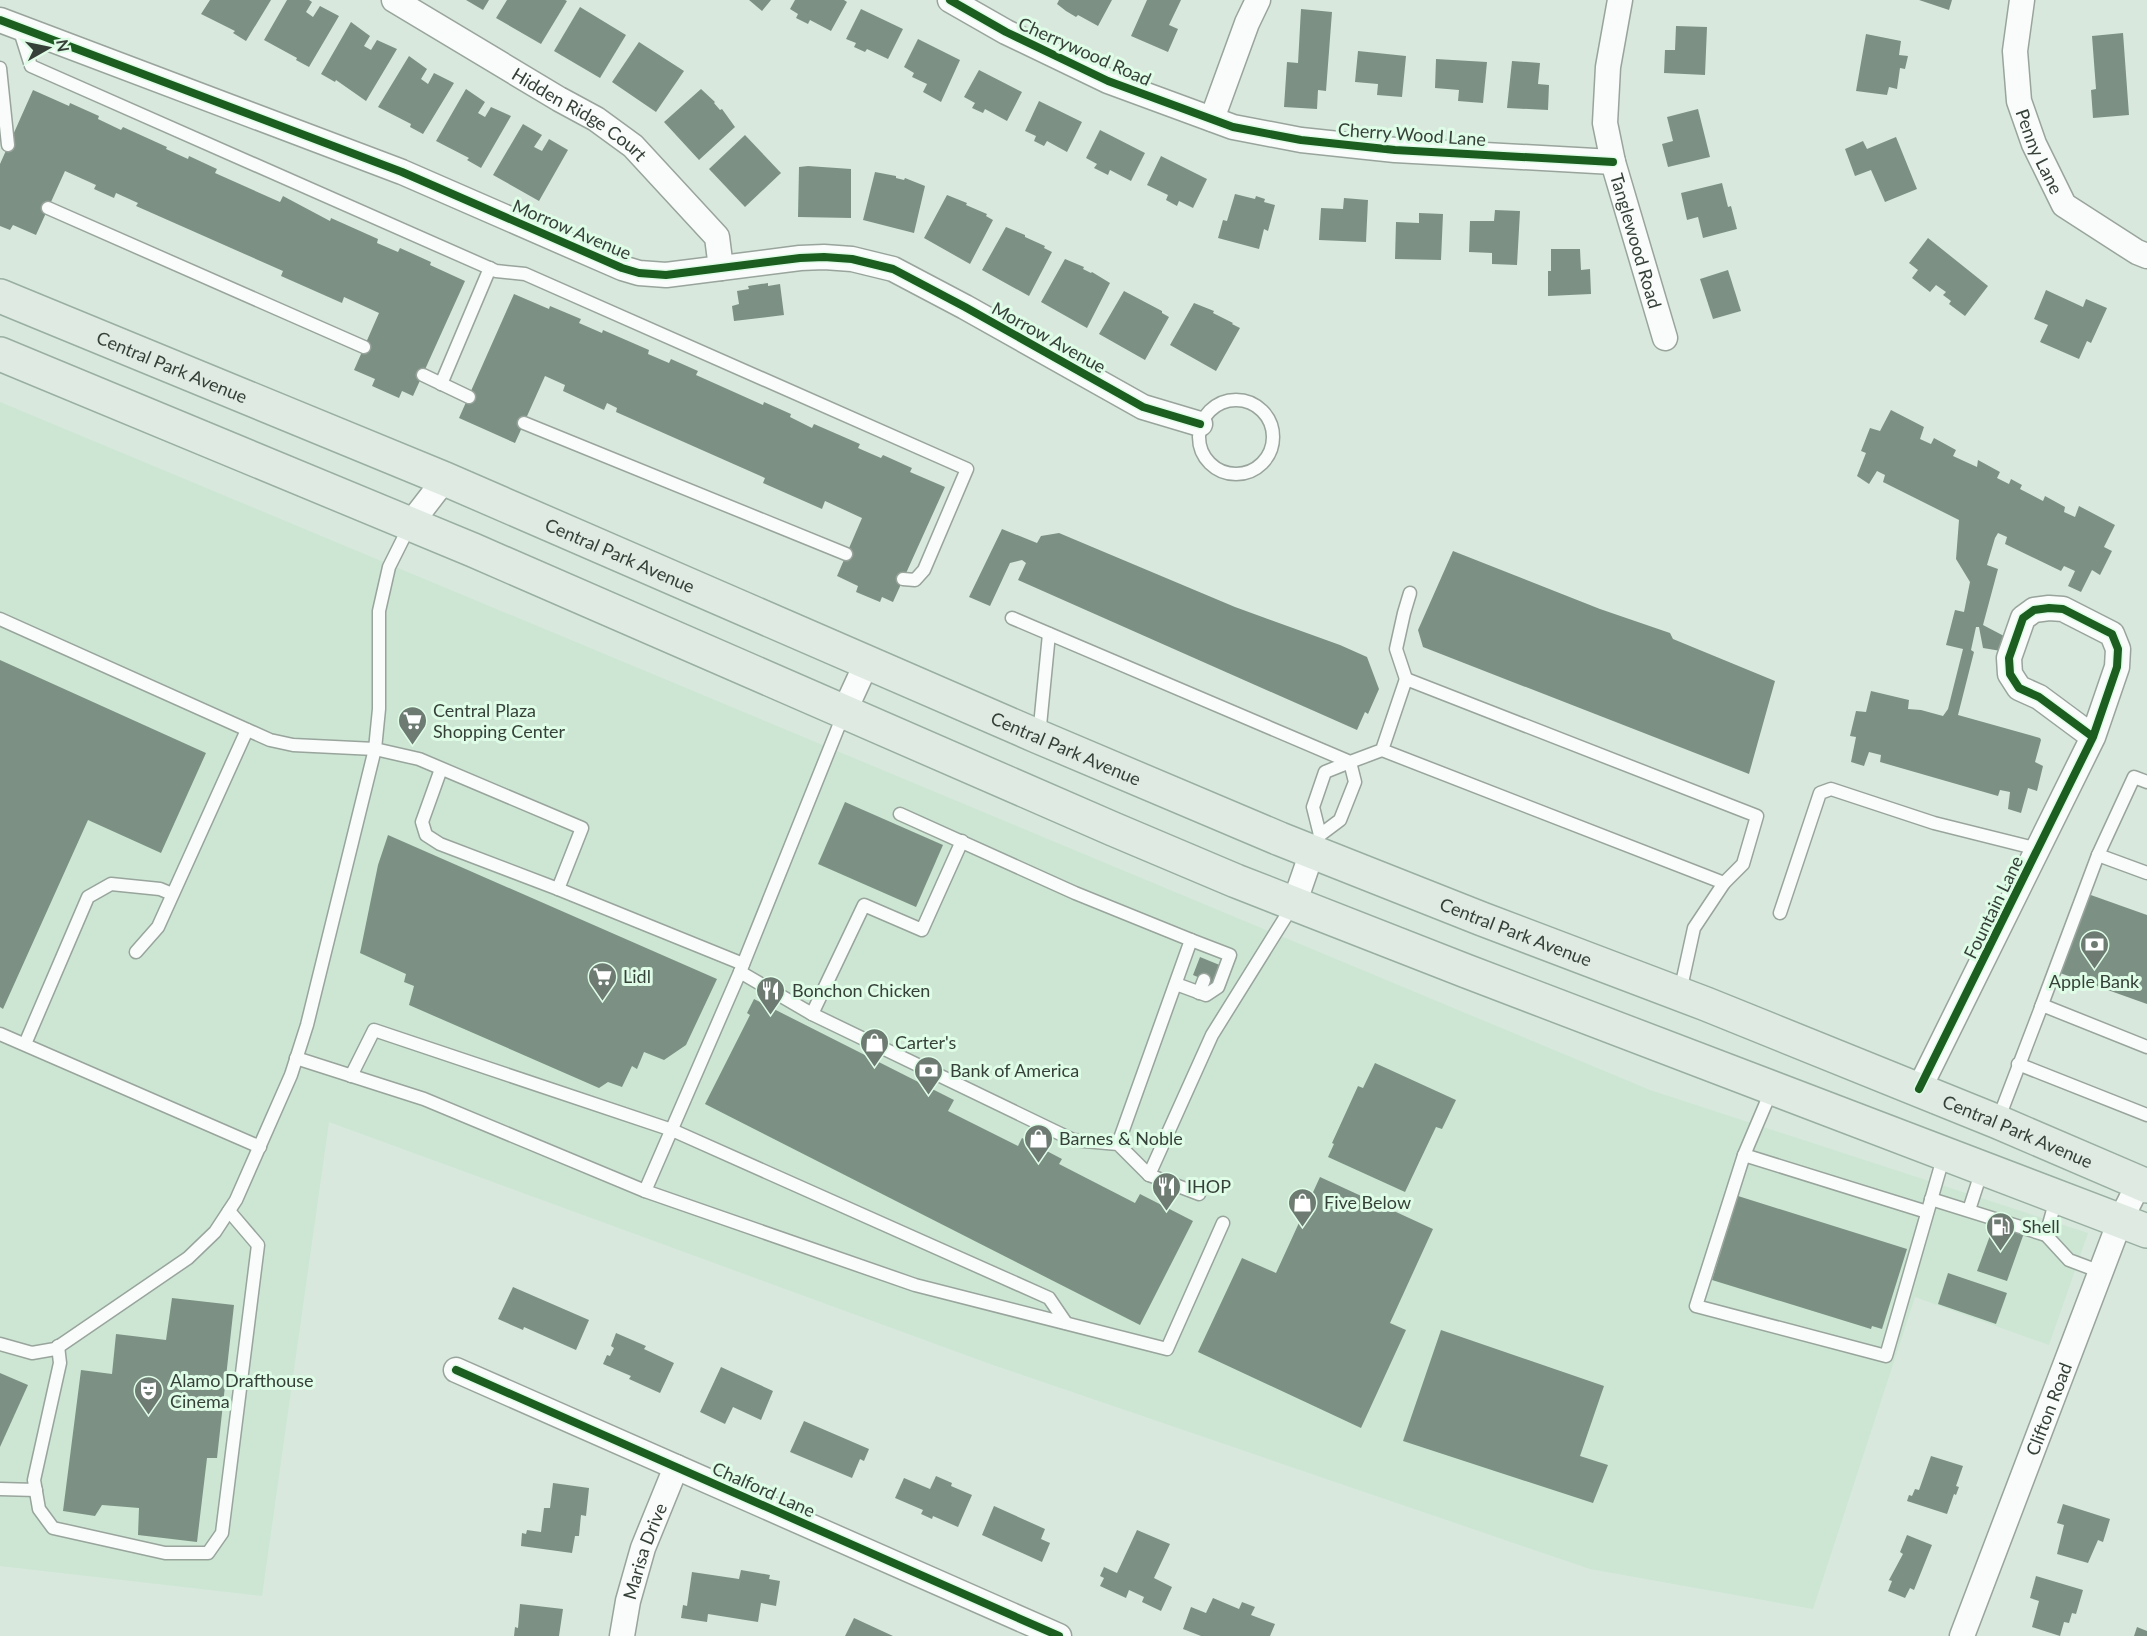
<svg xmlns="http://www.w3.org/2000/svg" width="2147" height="1636" viewBox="0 0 2147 1636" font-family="Lato,sans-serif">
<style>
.built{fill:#cce6d3}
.building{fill:#7c9184}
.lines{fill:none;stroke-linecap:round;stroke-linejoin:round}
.lane-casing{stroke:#98a49c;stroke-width:15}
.street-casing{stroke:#98a49c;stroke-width:27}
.primary-casing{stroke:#99afa1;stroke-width:36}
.lane{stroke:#f9fcfa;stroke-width:12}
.street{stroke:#f9fcfa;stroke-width:24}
.primary{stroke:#dfeae3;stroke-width:33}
.cycleway-casing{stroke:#dffce7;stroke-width:11}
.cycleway{stroke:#1b5e20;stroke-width:8}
.labels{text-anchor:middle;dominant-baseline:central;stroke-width:6;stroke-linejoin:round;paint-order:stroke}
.street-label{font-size:18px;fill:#354038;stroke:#dffce7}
.poi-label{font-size:18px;fill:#354038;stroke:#dffce7;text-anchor:start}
</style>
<rect width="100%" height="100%" fill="#d8e8dd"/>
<polygon class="built" points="0,402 1650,1090 2088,1233 2049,1345 1915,1297 1813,1609 1590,1569 993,1365 329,1122 262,1596 0,1566"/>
<g class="building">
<polygon points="210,0 271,0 246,41 233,33 235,31 201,14"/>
<polygon points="287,0 309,0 312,2 306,12 313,17 320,6 339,16 309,67 296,60 297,58 264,40"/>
<polygon points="466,0 489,0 483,10"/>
<polygon points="507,0 565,0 567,1 541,44 496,18"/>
<polygon points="749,0 771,0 762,11"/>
<polygon points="795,0 844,0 847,2 831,31 810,20 808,24 796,18 798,14 790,9"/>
<polygon points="1059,0 1112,0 1098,26 1078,15 1076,17 1066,11 1057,4"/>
<polygon points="1147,0 1181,0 1169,25 1178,29 1168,52 1131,36"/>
<polygon points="1919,0 1952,0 1949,10"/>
<polygon points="580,7 626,35 600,78 554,51"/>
<polygon points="861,9 903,29 888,59 867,49 865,52 854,47 856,43 846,39"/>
<polygon points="1301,9 1332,12 1326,91 1318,90 1317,109 1284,107 1287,62 1298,63"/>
<polygon points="351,22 370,36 364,46 371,50 377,40 397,49 366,101 336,80 335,82 321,74"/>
<polygon points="1676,26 1707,27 1705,75 1664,73 1665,50 1675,50"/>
<polygon points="2123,33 2129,115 2093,118 2091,90 2096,89 2092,36"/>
<polygon points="1866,34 1901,41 1899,55 1908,56 1905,69 1900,68 1897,89 1889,87 1887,95 1856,91"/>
<polygon points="918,39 960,60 941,102 923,92 927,84 912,77 914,73 904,67"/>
<polygon points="639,42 684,71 656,112 612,82"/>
<polygon points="1358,51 1406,56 1402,97 1377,95 1378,84 1355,82"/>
<polygon points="409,56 427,69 421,79 428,84 434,73 454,83 423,134 410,127 411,124 378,107"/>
<polygon points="1436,59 1487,62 1483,103 1458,101 1459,90 1435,88"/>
<polygon points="1512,61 1540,63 1538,84 1549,85 1548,110 1507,108"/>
<polygon points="979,70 1022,92 1007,121 985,109 983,113 972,108 975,103 964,97"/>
<polygon points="466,89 485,102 478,113 485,117 491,107 511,116 481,168 467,160 469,158 436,141"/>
<polygon points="701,89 715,102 714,103 720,110 722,109 735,127 699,160 664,122"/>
<polygon points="33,90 69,106 70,103 99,116 98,119 121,130 123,127 167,147 166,149 188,159 189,156 217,169 215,173 280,202 283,196 330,221 331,218 378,239 377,243 398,252 400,248 431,262 430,265 465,281 413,396 402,391 399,398 372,386 375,379 354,370 379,313 344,297 342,303 281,276 283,271 136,206 138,203 116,193 114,198 94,189 96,185 65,171 36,235 13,225 10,230 0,226 0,164"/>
<polygon points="1039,101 1082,122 1067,152 1047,141 1044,146 1034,141 1036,136 1025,131"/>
<polygon points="1698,109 1710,157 1668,167 1662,144 1673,141 1667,117"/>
<polygon points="523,124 542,135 534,147 542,151 549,139 568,150 539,201 493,175"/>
<polygon points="1100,130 1145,153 1131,181 1110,170 1108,175 1094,168 1097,164 1086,158"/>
<polygon points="745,135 781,173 745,207 709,169"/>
<polygon points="1896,137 1917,189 1885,202 1871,170 1855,176 1845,149 1863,141 1867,149"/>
<polygon points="1161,156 1207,179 1193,208 1179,201 1177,206 1166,200 1168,195 1147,185"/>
<polygon points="808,166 851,169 851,218 798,217 799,167"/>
<polygon points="875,172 896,176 896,178 904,180 905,178 925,186 914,233 863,220"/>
<polygon points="1722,183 1728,207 1731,206 1737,229 1703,238 1698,217 1687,220 1681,193"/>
<polygon points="1235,194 1255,199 1256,196 1265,199 1264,202 1275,205 1268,231 1264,229 1259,249 1218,238 1223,220 1227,221"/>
<polygon points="947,195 967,203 966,205 987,214 986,216 993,220 970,264 924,238"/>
<polygon points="1344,198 1368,200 1366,242 1319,240 1321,208 1343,209"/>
<polygon points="1495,210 1520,211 1517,265 1492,264 1492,253 1469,252 1470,221 1494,221"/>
<polygon points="1419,213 1443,214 1441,260 1395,259 1396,222 1419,223"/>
<polygon points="1006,227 1025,235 1025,237 1045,246 1044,248 1052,252 1029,296 982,270"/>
<polygon points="1928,238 1988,286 1965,316 1949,304 1951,301 1943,295 1946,292 1936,285 1930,292 1912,278 1918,270 1909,263"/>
<polygon points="1551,249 1580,249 1581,270 1590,269 1591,294 1548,296 1548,271 1551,271"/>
<polygon points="1065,259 1084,267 1083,269 1091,273 1092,272 1110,283 1087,328 1041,302"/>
<polygon points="1728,270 1741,311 1713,319 1700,279"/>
<polygon points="768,283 768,286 780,284 784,315 734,321 732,306 739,304 737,291 749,289 748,286"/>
<polygon points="2046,290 2083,307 2086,299 2107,308 2091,343 2087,341 2079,359 2040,342 2048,325 2034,319"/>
<polygon points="1124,291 1162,311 1162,313 1169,317 1145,360 1099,334"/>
<polygon points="514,294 549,309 550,306 581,319 579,323 602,333 603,330 649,350 648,354 669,363 671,359 698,371 696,375 763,405 764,402 791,414 790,417 812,428 814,424 860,444 858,448 881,458 883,455 912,468 910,472 945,487 893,602 882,597 880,602 856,592 858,586 837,576 862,518 825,501 822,509 763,483 765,478 616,412 617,408 607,403 604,410 563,391 565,385 545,376 515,443 459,418"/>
<polygon points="1194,303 1214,311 1213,313 1233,323 1232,324 1240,328 1216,371 1170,345"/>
<polygon points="1891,410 1924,427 1920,439 1931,444 1934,438 1956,450 1953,456 1977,467 1978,460 2000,472 1997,478 2009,484 2011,479 2022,485 2020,489 2043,501 2045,496 2065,507 2064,512 2075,517 2079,506 2115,525 2104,547 2112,551 2100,575 2092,570 2081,592 2068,586 2075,571 2064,566 2061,571 2005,544 2007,537 1998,533 1995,538 1987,565 1998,569 1983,625 2004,636 2001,651 1983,648 1979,627 1976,627 1971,650 1974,652 1958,715 2040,738 2041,740 2035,762 2043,766 2037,791 2028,788 2021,813 2008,809 2010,792 2000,790 1998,796 1880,762 1881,755 1869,752 1864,766 1851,762 1856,737 1850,736 1856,711 1866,712 1871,691 1909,700 1908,709 1921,710 1943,716 1948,709 1963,649 1946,645 1955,610 1964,612 1970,582 1956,559 1959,520 1883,482 1885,475 1877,471 1869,484 1857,476 1866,453 1861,451 1870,428 1880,431"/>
<polygon points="1002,529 1037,543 1041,536 1059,533 1235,607 1340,645 1367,657 1379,689 1368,714 1365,712 1357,730 1018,580 1026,563 1022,560 1010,563 990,606 969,597"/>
<polygon points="1453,551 1600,609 1670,633 1673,639 1775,681 1749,774 1423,647 1418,630"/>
<polygon points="0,660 206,753 161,853 88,820 3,1009 0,1007"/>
<polygon points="845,802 943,845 916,907 818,864"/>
<polygon points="388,835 717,979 686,1045 664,1060 644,1052 637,1069 632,1066 622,1087 608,1082 599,1088 409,1005 414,986 404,982 406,974 360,953 378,865"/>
<polygon points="2088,894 2147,915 2147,1004 2060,973"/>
<polygon points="1200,957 1222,966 1214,984 1193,975"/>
<polygon points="754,999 954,1100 948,1111 1018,1146 1022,1138 1062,1159 1059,1164 1135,1203 1140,1194 1193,1221 1140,1325 705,1104 750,1015 747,1013"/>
<polygon points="1375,1063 1456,1100 1442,1129 1436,1127 1405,1192 1328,1157 1334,1144 1332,1143 1358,1086 1363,1088"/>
<polygon points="1320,1177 1433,1229 1390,1323 1406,1330 1361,1428 1198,1352 1242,1258 1276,1273"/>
<polygon points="1738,1196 1907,1249 1882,1329 1872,1326 1871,1329 1712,1280"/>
<polygon points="1995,1222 2024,1233 2007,1281 1977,1271"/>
<polygon points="1948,1273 2007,1293 1996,1324 1938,1304"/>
<polygon points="513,1287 589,1320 576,1350 524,1327 523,1330 498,1319"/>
<polygon points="172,1298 234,1305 217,1458 207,1458 197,1542 138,1535 139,1508 102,1505 95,1516 63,1511 81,1370 112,1374 116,1334 166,1340"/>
<polygon points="1441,1330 1604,1386 1580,1456 1608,1465 1593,1503 1403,1441"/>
<polygon points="616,1333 646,1346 644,1349 674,1363 660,1393 629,1379 631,1376 603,1364 607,1355 610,1356 614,1348 611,1346"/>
<polygon points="721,1367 773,1391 761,1420 733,1407 725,1424 700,1412"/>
<polygon points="0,1373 28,1385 0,1447"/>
<polygon points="804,1421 869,1449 864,1461 860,1459 852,1478 790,1452"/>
<polygon points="1931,1456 1963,1466 1956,1486 1959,1487 1956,1495 1954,1494 1947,1514 1907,1501 1909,1495 1912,1496 1915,1489 1919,1490"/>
<polygon points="936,1476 952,1483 951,1486 972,1495 958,1527 933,1516 932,1519 921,1514 923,1510 895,1498 904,1478 930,1489"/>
<polygon points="553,1483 589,1488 586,1516 581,1515 579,1536 575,1536 572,1553 521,1546 522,1533 526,1534 527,1530 541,1532 544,1508 550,1508"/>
<polygon points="2063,1504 2110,1519 2103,1542 2098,1540 2088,1563 2057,1554 2064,1525 2057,1523"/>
<polygon points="994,1506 1045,1529 1041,1539 1050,1543 1042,1562 982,1535"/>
<polygon points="1137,1530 1170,1544 1154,1578 1172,1587 1161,1611 1142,1602 1144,1597 1129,1590 1126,1598 1100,1586 1104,1578 1100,1576 1104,1567 1117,1573"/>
<polygon points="1907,1535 1932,1545 1914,1590 1910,1588 1905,1598 1888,1591 1892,1581 1889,1580 1903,1554 1900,1552"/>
<polygon points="741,1570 770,1575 769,1579 780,1581 776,1606 761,1603 758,1622 708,1614 707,1622 681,1618 683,1605 687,1606 692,1572 739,1579"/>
<polygon points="2036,1576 2083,1590 2076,1614 2072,1613 2069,1623 2064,1622 2060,1636 2032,1627 2039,1601 2030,1598"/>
<polygon points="1213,1598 1239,1609 1242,1602 1255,1607 1251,1615 1275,1624 1270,1636 1201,1636 1183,1629 1191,1607 1206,1613"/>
<polygon points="520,1604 563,1609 559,1636 514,1636 515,1627 518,1628"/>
<polygon points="854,1618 893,1636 845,1636"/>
<polygon points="2137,1627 2147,1631 2147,1636 2134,1636"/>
</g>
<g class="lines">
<defs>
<g id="lane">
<polyline points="19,28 31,66 496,271 525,274 967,469 924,570 915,580 903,579"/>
<polyline points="0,68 8,145"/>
<polyline points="48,208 364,347"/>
<polyline points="423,375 469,397"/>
<polyline points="441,384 490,268"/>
<circle cx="1236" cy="437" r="37"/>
<polyline points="524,423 846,554"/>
<polyline points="1012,618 1350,762 1382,750 1406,679 1757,816 1743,864 1724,883 1382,750"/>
<polyline points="0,619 270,740 293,745 375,749 419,759 582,828 558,889 743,964"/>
<polyline points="1406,679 1396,649 1404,613 1410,593"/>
<polyline points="1039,736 1049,634"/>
<polyline points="441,769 422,822 426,835 440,844 558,889"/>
<polyline points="900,814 1075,893 1191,940 1118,1144"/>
<polyline points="1312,851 1320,835 1340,820 1355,782 1350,762 1325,772 1313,807 1320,835"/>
<polyline points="2098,855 2147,873"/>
<polyline points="1780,913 1820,793 1831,789 1934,823 2038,849"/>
<polyline points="136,952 158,927 247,730"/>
<polyline points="740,972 812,1014 1073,1140 1118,1144 1149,1175 1199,1194"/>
<polyline points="1176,984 1206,995 1218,987 1230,955 1191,940"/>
<polyline points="1680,992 1694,928 1724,883"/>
<polyline points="1199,993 1204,980"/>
<polyline points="2041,1007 2098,855 2134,777 2147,782"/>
<polyline points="812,1014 864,905 922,930 962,841"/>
<polyline points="0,1034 260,1147"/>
<polyline points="25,1044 88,897 111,884 160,889 172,894"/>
<polyline points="296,1058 424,1099 645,1191 740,972 844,713"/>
<polyline points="2018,1064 2147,1115"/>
<polyline points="351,1076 374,1030 672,1130 1049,1298 1066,1323"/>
<polyline points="1772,1089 1744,1155 1696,1306 1886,1356 1944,1155"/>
<polyline points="1998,1120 2042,1005 2147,1047"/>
<polyline points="1744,1155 1927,1212"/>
<polyline points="1149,1175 1212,1035 1293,905"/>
<polyline points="645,1191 915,1285 1167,1349 1223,1223"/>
<polyline points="1931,1199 2046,1235 2069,1260 2101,1272"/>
<polyline points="1969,1210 1982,1170"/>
<polyline points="2046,1235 2056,1199"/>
<polyline points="0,1344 32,1353 55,1349 188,1258 215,1232 236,1200 291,1075 307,1025 375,749 379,709 379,611 389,567 410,525"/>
<polyline points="58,1346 60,1363 34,1480 39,1509 53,1528 165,1553 208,1553 222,1533 258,1245 229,1211"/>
<polyline points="0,1489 36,1490"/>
</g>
<g id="street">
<path id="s1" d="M394,0L559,99L596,119L633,146L717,237L721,268"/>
<polyline points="950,0 1006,32 1108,81 1233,127 1301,140 1395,150 1613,162"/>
<path id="s2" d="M1620,0L1608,67L1605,123L1613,162L1665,338"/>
<path id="s3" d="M2022,0L2015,51L2019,101L2034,144L2064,205L2137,252L2147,256"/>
<polyline points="0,20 402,172 622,268 639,273 666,275 800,258 824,257 852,259 893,269 965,307 1143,407 1200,424"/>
<polyline points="1212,119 1247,23 1258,0"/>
<polyline points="411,523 445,479"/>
<polyline points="844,712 867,662"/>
<polyline points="1294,904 1312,852"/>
<polyline points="1919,1089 2093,737 2117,667 2118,649 2112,634 2063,609 2049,608 2034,610 2023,618 2009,658 2010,674 2019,688 2039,697 2093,737"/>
<polyline points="456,1370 1059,1636"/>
<path id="s4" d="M622,1636L628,1601L643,1548L676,1467"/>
<path id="s5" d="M1962,1636L2120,1221L2139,1183"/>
</g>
<g id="primary">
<path id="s6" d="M0,296L445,479L1039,737L1280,839L1482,919L1706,1004L1998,1122L2147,1186"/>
<polyline points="0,354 473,550 1113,829 1236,881 1466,971 2147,1231"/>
</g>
</defs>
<use href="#lane" class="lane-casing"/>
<use href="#street" class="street-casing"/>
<use href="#primary" class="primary-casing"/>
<use href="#lane" class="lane"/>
<use href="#street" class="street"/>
<use href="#primary" class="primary"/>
<defs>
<g id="cycleway">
<polyline points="950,0 1006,32 1108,81 1233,127 1301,140 1395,150 1613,162"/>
<polyline points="0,20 402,172 622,268 639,273 666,275 800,258 824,257 852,259 893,269 965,307 1143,407 1200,424"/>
<polyline points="1919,1089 2093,737 2117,667 2118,649 2112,634 2063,609 2049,608 2034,610 2023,618 2009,658 2010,674 2019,688 2039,697 2093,737"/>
<polyline points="456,1370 1059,1636"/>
</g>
</defs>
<use href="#cycleway" class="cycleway-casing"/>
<use href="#cycleway" class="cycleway"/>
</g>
<defs>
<symbol id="supermarket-pin" viewBox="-11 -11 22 30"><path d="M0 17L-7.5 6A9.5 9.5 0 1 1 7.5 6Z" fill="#6e7b72" stroke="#dffce7"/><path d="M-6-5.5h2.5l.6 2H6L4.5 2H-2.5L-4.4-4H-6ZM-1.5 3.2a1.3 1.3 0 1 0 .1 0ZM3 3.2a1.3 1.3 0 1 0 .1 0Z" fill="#fff"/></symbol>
<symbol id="bank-pin" viewBox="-11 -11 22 30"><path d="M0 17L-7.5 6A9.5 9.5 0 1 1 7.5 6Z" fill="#6e7b72" stroke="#dffce7"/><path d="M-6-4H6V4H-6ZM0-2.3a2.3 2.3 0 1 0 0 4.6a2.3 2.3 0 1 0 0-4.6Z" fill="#fff"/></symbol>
<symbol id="restaurant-pin" viewBox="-11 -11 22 30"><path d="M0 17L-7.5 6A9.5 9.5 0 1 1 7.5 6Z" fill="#6e7b72" stroke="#dffce7"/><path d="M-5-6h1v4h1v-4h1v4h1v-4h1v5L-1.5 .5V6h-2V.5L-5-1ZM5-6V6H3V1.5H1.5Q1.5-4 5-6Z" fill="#fff"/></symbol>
<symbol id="shop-pin" viewBox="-11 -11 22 30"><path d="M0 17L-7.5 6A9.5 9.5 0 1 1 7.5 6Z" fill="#6e7b72" stroke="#dffce7"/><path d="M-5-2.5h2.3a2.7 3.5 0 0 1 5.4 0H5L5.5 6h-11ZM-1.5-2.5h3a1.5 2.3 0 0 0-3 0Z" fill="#fff"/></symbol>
<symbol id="fuel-pin" viewBox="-11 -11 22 30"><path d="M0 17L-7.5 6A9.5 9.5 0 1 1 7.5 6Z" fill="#6e7b72" stroke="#dffce7"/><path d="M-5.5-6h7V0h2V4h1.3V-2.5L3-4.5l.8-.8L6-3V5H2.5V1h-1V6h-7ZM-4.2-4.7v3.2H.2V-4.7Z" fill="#fff"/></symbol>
<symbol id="theatre-pin" viewBox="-11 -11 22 30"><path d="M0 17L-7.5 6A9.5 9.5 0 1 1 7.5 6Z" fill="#6e7b72" stroke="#dffce7"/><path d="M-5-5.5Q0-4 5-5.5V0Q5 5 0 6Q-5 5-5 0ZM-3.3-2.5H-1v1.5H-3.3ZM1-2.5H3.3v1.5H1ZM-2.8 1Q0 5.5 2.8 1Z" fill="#fff"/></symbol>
</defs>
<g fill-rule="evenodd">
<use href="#supermarket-pin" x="396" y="704" width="33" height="45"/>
<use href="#bank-pin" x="2078" y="928" width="33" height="45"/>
<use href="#supermarket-pin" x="586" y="960" width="33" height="45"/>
<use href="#restaurant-pin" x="754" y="974" width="33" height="45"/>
<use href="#shop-pin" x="858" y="1026" width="33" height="45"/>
<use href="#bank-pin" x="912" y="1054" width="33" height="45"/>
<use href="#shop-pin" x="1022" y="1122" width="33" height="45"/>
<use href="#restaurant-pin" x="1150" y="1170" width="33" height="45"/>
<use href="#shop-pin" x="1286" y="1186" width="33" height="45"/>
<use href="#fuel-pin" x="1984" y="1210" width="33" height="45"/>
<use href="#theatre-pin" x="132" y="1374" width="33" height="45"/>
</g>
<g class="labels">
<g class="street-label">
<text transform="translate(1085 51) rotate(24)">Cherrywood Road</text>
<text stroke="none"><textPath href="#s1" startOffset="218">Hidden Ridge Court</textPath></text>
<text transform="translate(1412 134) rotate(4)">Cherry Wood Lane</text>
<text stroke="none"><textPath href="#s3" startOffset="156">Penny Lane</textPath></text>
<text transform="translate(572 229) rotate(23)">Morrow Avenue</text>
<text stroke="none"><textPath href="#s2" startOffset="246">Tanglewood Road</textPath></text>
<text transform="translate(1049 337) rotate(29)">Morrow Avenue</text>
<text stroke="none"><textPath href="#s6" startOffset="186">Central Park Avenue</textPath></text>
<text stroke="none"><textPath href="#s6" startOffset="672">Central Park Avenue</textPath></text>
<text stroke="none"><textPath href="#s6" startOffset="1158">Central Park Avenue</textPath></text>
<text transform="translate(1993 907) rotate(-64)">Fountain Lane</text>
<text stroke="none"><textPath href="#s6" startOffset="1644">Central Park Avenue</textPath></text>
<text stroke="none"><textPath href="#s6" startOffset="2184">Central Park Avenue</textPath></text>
<text stroke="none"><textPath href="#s5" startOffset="243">Clifton Road</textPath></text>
<text transform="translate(764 1489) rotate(24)">Chalford Lane</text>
<text stroke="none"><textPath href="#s4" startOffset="88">Marisa Drive</textPath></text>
</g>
<g class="poi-label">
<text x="433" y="710">Central Plaza<tspan x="433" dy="21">Shopping Center</tspan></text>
<text x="623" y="976">Lidl</text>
<text x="2094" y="981" text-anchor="middle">Apple Bank</text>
<text x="792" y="990">Bonchon Chicken</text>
<text x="895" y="1042">Carter's</text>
<text x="950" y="1070">Bank of America</text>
<text x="1059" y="1138">Barnes &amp; Noble</text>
<text x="1187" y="1186">IHOP</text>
<text x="1324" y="1202">Five Below</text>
<text x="2022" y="1226">Shell</text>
<text x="170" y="1380">Alamo Drafthouse<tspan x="170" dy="21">Cinema</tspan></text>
</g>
</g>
<g transform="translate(48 48) rotate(81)" stroke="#dffce7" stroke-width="4.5" paint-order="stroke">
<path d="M0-4.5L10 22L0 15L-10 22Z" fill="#354038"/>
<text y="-9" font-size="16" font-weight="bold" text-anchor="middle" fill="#354038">N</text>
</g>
</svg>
